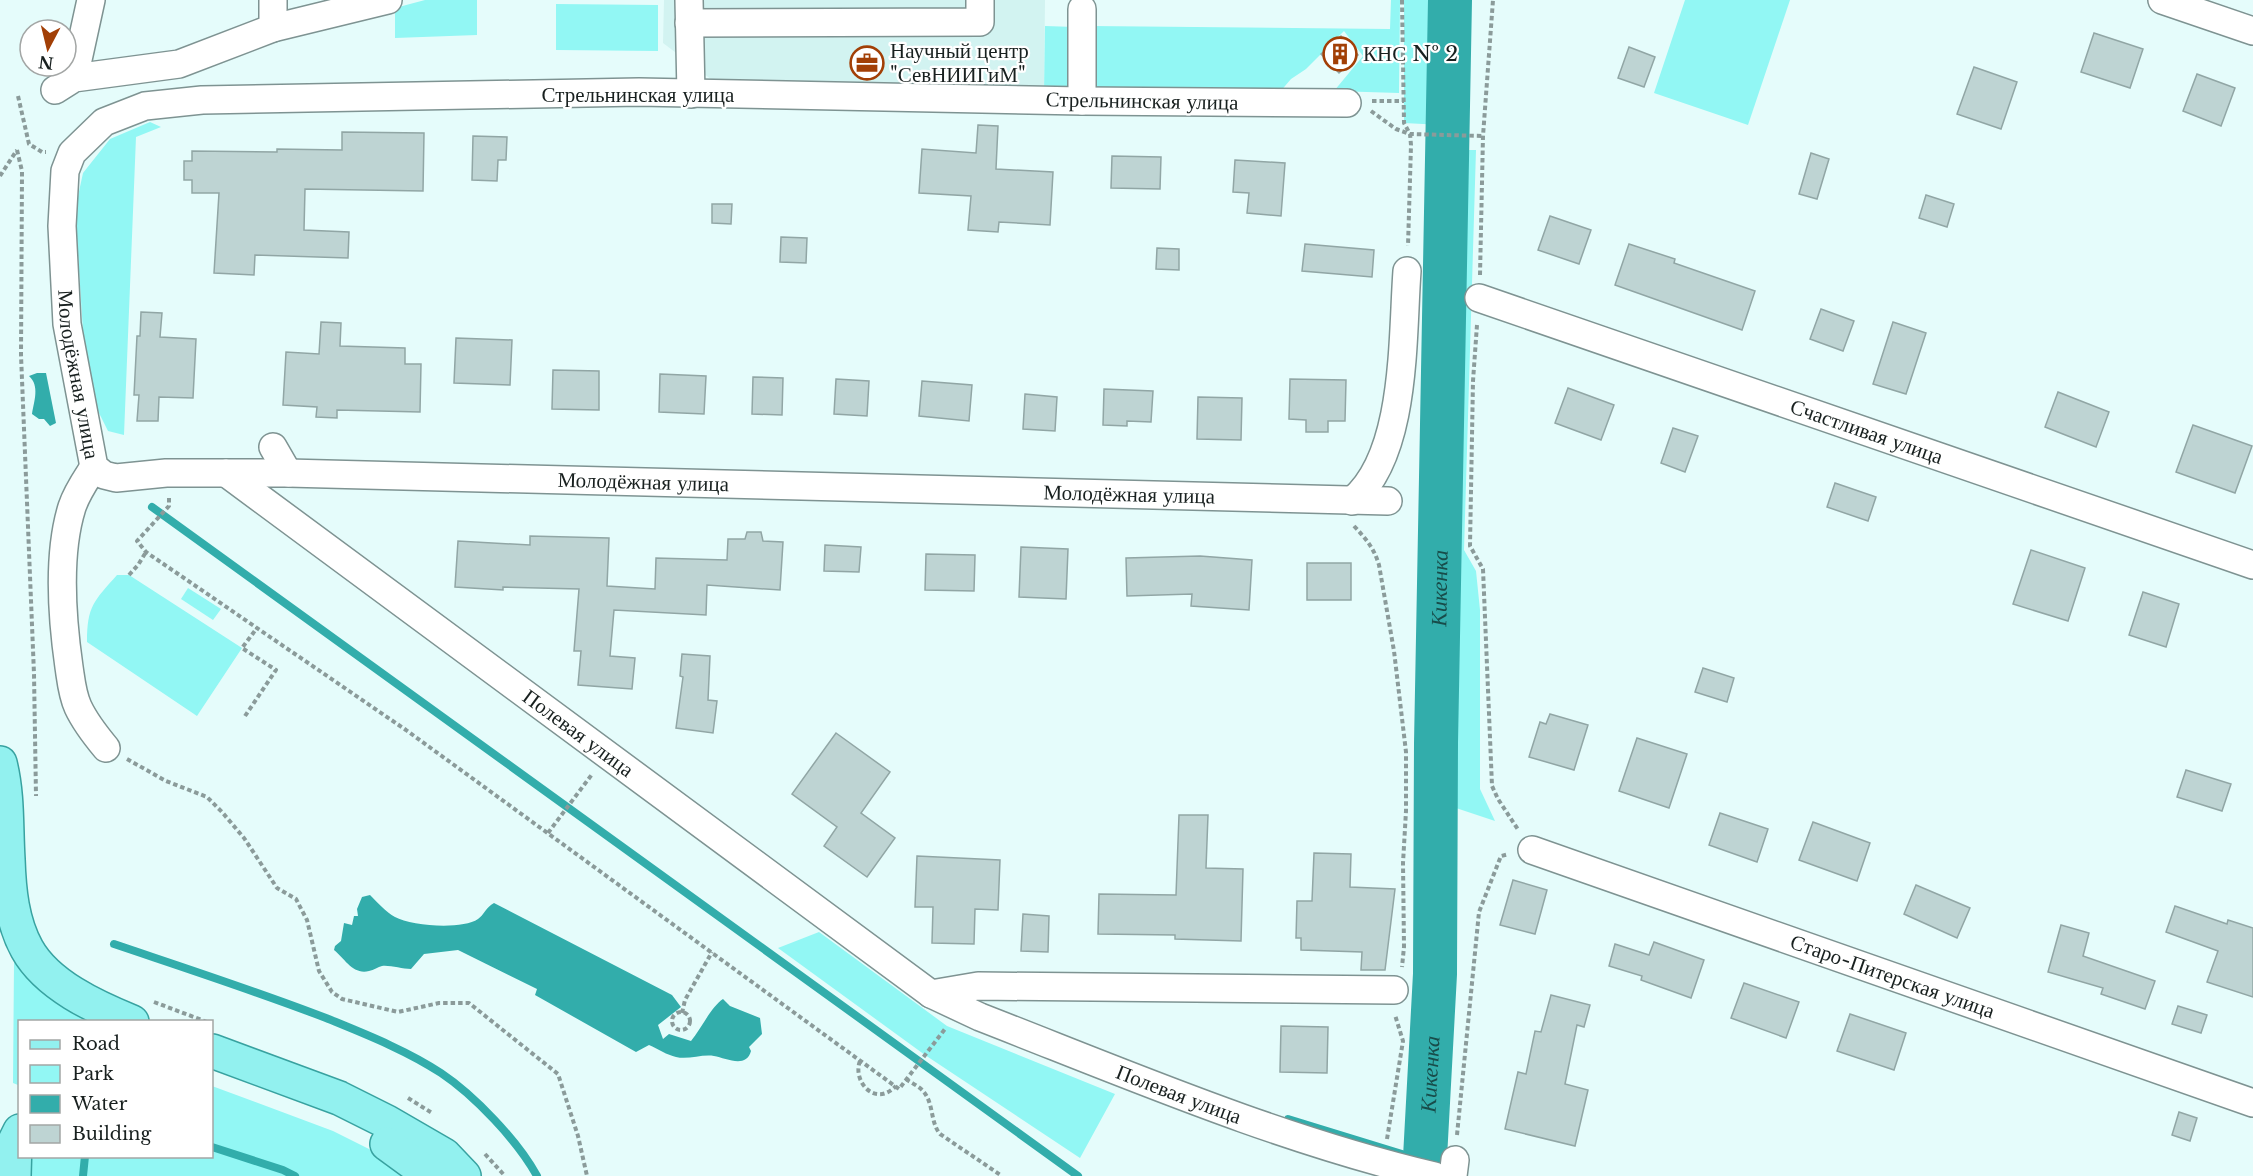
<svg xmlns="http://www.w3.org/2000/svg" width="2253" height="1176" viewBox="0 0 2253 1176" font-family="'Libre Baskerville',serif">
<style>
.built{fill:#d2f3f1}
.green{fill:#92f7f4}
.water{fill:#32adab}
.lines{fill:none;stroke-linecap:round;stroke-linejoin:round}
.stream{stroke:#32adab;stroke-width:8}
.river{stroke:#32adab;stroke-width:44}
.building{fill:#bed4d3;stroke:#91a6a5;stroke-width:1.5}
.minor-casing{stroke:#7e9392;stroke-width:30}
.major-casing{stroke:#38a2a0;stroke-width:36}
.path{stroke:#8b9b9a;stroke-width:4;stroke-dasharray:4.5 3;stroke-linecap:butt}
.minor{stroke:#fff;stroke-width:27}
.major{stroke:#92f1ef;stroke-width:33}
.labels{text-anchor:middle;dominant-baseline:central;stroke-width:4.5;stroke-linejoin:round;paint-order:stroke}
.poi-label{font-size:21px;fill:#18201f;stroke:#fff;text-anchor:start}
.street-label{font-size:21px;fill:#18201f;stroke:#fff}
.water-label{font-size:22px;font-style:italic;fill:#184c4a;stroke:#fff}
</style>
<rect width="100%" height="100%" fill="#e5fcfb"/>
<polygon class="built" points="664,0 1045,0 1044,92 716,83 663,43"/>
<g class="green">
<polygon points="425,0 477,0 477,35 395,38 395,8"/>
<polygon points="1391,0 1400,0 1399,93 1334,91 1363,56 1344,31 1306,69 1291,79 1279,93 1102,90 1094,84 1091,26 1390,29"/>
<polygon points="1404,0 1447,0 1442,125 1404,123"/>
<polygon points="1685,0 1790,0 1748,125 1654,93"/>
<polygon points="556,4 658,5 658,51 556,50"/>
<polygon points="1045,26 1075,27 1073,86 1057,92 1044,92"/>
<polygon points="150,122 161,127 136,137 124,435 108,431 97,409 83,331 75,210 83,173 110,139"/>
<polygon points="1457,126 1454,150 1476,150 1464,550 1476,571 1480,610 1480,789 1495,821 1450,806 1446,631 1438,1146 1434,1150 1421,1148 1418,1136 1430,964 1430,835 1438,501 1441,234 1444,140 1449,138"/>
<path d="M117,575H129L242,648L197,716L87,642C87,606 94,601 117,575Z"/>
<polygon points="188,588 221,609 213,620 181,599"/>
<polygon points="819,932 947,1026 1115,1094 1080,1158 925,1055 778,948"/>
<polygon points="22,962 113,1021 20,1022 18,1085 13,1083 14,963"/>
<polygon points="212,1086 333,1131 373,1151 409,1176 27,1176 26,1157 212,1156"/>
</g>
<g class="water">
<path d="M37,373H46L56,423L50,426L44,419H39L32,414C34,401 40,386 29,376Z"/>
<path d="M370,895C377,902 386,912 395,917C411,926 462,930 478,919C484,915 486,907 494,903L672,995L681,1007L658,1025L663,1039L669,1034L691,1041C701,1029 711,1007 723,999L730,1006L760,1018L762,1034L749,1047L751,1051C746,1069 726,1058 714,1056C702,1054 688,1060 676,1057C667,1055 658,1049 649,1045L636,1052L535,995L537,989L458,950L424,954L411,969C402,969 390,965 382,966C378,967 374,970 369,971C353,975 345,959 334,950L335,946L341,941L344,923L352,925L354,916H358L357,909L362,897Z"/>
</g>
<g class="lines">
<g class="stream">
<polyline points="152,507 1078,1176"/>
<path d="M114,944C185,968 256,991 326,1018C365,1034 406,1050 441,1073C474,1095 518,1141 537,1176"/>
<polyline points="1288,1119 1402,1154"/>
<polyline points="212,1147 283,1170 295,1176"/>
<polyline points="83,1176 85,1156"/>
</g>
<path class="river" id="s1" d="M1424,1176L1435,974L1436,743L1450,0"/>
</g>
<g class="building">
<polygon points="2094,33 2143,49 2130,88 2081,72"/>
<polygon points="1341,36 1358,55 1339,73 1321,54"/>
<polygon points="1629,47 1655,57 1644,87 1618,78"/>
<polygon points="1974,67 2017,82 2001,129 1957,114"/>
<polygon points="2197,74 2235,88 2221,126 2183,111"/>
<polygon points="978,125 998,126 996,169 1053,172 1050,225 999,222 998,232 968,230 971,196 919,193 922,149 976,153"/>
<polygon points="342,132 424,133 423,191 305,189 304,230 349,232 348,258 255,255 254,275 214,273 219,193 192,193 192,180 184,180 184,161 192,161 192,151 277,152 277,149 342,150"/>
<polygon points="473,136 507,137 506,160 498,160 497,181 472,180"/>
<polygon points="1811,153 1829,159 1817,199 1799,194"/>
<polygon points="1112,156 1161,157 1160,189 1111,188"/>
<polygon points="1235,160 1285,163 1281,216 1247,213 1249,193 1233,192"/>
<polygon points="1926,195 1954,204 1947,227 1919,218"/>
<polygon points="712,204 732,204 731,224 712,223"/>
<polygon points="1550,216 1591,230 1579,264 1538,250"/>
<polygon points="781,237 807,238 806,263 780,262"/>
<polygon points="1305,244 1374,250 1372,277 1302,271"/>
<polygon points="1629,244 1675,259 1674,263 1755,291 1742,330 1615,285"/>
<polygon points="1157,248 1179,249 1179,270 1156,269"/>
<polygon points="1821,309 1854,321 1843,351 1810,339"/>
<polygon points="141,312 162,313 160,337 196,339 193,398 159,397 158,421 137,421 139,395 134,395 137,336 140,336"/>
<polygon points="321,322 341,323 340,346 405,348 405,364 421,364 420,412 337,410 337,418 316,417 317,407 283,405 286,352 319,354"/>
<polygon points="1893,322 1926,333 1906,394 1873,384"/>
<polygon points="456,338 512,340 510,385 454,383"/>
<polygon points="553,370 599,371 599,410 552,409"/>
<polygon points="660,374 706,376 704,414 659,412"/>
<polygon points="753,377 783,378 782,415 752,414"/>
<polygon points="836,379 869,381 867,416 834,414"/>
<polygon points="1290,379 1346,380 1345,421 1328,421 1328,432 1306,432 1306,420 1289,419"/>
<polygon points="922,381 972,385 969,421 919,416"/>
<polygon points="1568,388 1614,405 1601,440 1555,423"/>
<polygon points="1104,389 1153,391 1151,422 1127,421 1127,426 1103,425"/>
<polygon points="2058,392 2109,412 2096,447 2045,427"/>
<polygon points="1025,394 1057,397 1055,431 1023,429"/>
<polygon points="1198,397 1242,398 1241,440 1197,439"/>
<polygon points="2193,425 2252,446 2235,493 2176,472"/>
<polygon points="1673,428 1698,436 1685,472 1661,463"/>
<polygon points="1835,483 1876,497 1868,521 1827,507"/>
<polygon points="747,532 761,532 763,541 783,542 780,590 707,585 706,615 614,610 610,656 635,658 632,689 578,685 581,651 574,651 579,589 503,587 503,590 455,587 458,541 530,545 530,536 609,538 607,586 655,589 656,558 727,560 728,539 745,539"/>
<polygon points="825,545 861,547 859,572 824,571"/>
<polygon points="1021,547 1068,549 1066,599 1019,597"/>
<polygon points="2031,550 2085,568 2068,621 2013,604"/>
<polygon points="926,554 975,555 974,591 925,590"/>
<polygon points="1200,556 1252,560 1249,610 1191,606 1192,594 1127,596 1126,558"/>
<rect x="1307" y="563" width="44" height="37"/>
<polygon points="2143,592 2179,604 2166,647 2129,635"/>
<polygon points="682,654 710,656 708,700 717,701 713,733 676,728 683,677 680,676"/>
<polygon points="1703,668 1734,678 1727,702 1695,692"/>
<polygon points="1550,714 1588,725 1574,770 1529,757 1540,722 1546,724"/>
<polygon points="836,733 890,772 861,813 895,838 867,877 824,846 837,827 792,794"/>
<polygon points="1637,738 1687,754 1669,808 1619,791"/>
<polygon points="2186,770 2231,784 2222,811 2177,797"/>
<polygon points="1720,813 1768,829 1757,862 1709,845"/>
<polygon points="1179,815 1208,815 1206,868 1243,869 1241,941 1175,939 1175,935 1098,934 1099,894 1176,895"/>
<polygon points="1813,822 1870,843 1857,881 1799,860"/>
<polygon points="1314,853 1351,854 1350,887 1395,889 1385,970 1361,970 1362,952 1301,950 1301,938 1296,938 1297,901 1312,901"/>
<polygon points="917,856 1000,860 998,910 975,909 974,944 932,943 933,907 915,907"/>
<polygon points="1513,880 1547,890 1535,934 1500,925"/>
<polygon points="1916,885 1970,908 1957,938 1904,914"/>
<polygon points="2175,906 2227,924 2228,920 2253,928 2253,997 2207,982 2218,951 2166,932"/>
<polygon points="1023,914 1049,916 1048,952 1021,951"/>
<polygon points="2061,925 2089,933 2083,956 2155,981 2145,1009 2101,994 2103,988 2048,972"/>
<polygon points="1654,942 1704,960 1691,998 1641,980 1642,976 1609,966 1615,944 1649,955"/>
<polygon points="1744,983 1799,1002 1786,1038 1731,1018"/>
<polygon points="1551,995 1590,1005 1584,1027 1577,1025 1565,1084 1588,1090 1575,1146 1505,1129 1518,1072 1526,1074 1535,1031 1541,1032"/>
<polygon points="2178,1006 2207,1015 2201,1033 2172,1024"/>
<polygon points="1850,1014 1906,1033 1894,1070 1837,1051"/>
<polygon points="1281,1026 1328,1027 1327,1073 1280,1072"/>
<polygon points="2179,1112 2197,1118 2190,1141 2172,1135"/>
</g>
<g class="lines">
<defs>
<g id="minor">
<polyline points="689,0 691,94"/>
<polyline points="2162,0 2253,31"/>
<polyline points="689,23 980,22 980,0"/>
<polyline points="273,28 388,0"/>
<polyline points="74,78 91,0"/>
<polyline points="55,90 74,78 179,64 273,28 273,0"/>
<polyline points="1082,101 1082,9"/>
<path id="s2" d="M1347,103L1082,101L639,92L202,100L145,106L104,122L72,153L65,171L62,226L67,324L94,467L104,475L116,478L166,473H288L1388,501"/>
<path id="s3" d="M1479,298L2253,565"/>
<polyline points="273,447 288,473"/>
<path d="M94,467C85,481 77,492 72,507C57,555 62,618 69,667C71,680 72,694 78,707C85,722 96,736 106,748"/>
<path id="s4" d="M226,473L931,994L980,1017C1129,1075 1278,1139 1434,1176"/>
<path d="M1352,501C1407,455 1402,338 1407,271"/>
<path id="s5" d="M1532,850L2253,1103"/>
<polyline points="931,994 978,986 1394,990"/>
<polyline points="1453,1176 1455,1160"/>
</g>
<g id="major">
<path d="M0,763C8,795 6,827 8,859C9,890 12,922 27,949C47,985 95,1007 132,1022"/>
<polyline points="212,1051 339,1098 387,1122 444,1155 464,1176"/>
<polyline points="387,1144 431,1176"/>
<polyline points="14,1176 15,1141 20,1131"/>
</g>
</defs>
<use href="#minor" class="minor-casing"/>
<use href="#major" class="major-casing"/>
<g class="path">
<polyline points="1402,0 1404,123 1410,134 1411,145 1408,246"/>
<polyline points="18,96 29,144 42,152 46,152"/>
<polyline points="1372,101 1404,101"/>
<polyline points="1371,111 1396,129 1410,134 1483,136"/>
<polyline points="17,150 22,171 21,355 34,674 36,796"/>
<polyline points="0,176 17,150"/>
<polyline points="1480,275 1483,136 1493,0"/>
<polyline points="1477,325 1473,381 1470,546 1483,569 1492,786 1498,799 1519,831"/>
<polyline points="169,498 169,506 137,541 146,552 406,730 899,1089 945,1029"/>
<path d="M1354,526C1366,539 1374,548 1379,565L1394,651L1406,752V811L1403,863L1404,947L1402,967"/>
<polyline points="129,575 138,565 146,552"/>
<polyline points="245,716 276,670 242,648 257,628"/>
<polyline points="127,759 166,781 207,797 222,812 244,838 277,888 296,899 307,920 319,971 332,992 342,999 398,1012 439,1003 469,1003 558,1074 578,1136 587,1176"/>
<polyline points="548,833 593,773"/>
<polyline points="154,1002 207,1022"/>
<circle cx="681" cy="1021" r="9"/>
<polyline points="682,1013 685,1000 712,952"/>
<path d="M860,1061C852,1081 875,1108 896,1086"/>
<path d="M906,1079C911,1083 919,1086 923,1091C934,1103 930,1122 940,1134L1002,1176"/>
<polyline points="408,1098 432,1113"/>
<polyline points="1457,1135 1479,912 1501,856 1509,854"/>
<polyline points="1387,1139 1403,1041 1395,1015"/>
<polyline points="485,1154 505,1176"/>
</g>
<use href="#minor" class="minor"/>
<use href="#major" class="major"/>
</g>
<defs>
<symbol id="building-ring" viewBox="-11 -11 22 22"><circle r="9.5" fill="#fff" stroke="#a23f06" stroke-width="1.5"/><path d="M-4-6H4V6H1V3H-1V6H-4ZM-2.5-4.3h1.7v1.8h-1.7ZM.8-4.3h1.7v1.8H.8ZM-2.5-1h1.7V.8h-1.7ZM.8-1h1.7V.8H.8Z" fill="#a23f06"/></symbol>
<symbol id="office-ring" viewBox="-11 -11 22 22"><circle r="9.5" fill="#fff" stroke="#a23f06" stroke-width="1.5"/><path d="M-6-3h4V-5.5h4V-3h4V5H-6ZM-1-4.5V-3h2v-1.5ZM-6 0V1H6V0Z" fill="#a23f06"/></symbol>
</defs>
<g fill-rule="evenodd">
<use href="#building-ring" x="1321" y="35" width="38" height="38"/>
<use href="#office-ring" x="848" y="44" width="38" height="38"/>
</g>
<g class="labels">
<g class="poi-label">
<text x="890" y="51">Научный центр<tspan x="890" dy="24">"СевНИИГиМ"</tspan></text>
<text x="1363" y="54">КНС № 2</text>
</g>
<g class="street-label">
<text x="638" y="95">Стрельнинская улица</text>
<text transform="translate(1142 101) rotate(1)">Стрельнинская улица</text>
<text stroke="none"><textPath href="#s2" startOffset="1515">Молодёжная улица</textPath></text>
<text stroke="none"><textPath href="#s3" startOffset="410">Счастливая улица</textPath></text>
<text stroke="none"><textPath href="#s2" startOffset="2162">Молодёжная улица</textPath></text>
<text stroke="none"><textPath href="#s2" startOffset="2648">Молодёжная улица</textPath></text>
<text stroke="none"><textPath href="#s4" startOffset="438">Полевая улица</textPath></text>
<text stroke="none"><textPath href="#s5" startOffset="382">Старо-Питерская улица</textPath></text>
<text stroke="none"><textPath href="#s4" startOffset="1144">Полевая улица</textPath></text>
</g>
<g class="water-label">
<text stroke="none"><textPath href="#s1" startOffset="588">Кикенка</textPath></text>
<text stroke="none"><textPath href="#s1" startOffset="102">Кикенка</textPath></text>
</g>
</g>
<rect x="18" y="1020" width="195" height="138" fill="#ffffff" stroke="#a3a6a5" stroke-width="1.5"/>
<rect x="30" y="1040" width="30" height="9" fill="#92f1ef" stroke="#a3a6a5" stroke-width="1.5"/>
<text x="72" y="1050" font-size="18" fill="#18201f">Road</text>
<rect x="30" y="1065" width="30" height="18" fill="#92f7f4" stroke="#a3a6a5" stroke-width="1.5"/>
<text x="72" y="1080" font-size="18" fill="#18201f">Park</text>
<rect x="30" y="1095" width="30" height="18" fill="#32adab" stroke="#a3a6a5" stroke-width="1.5"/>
<text x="72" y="1110" font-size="18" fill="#18201f">Water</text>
<rect x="30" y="1125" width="30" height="18" fill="#bed4d3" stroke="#a3a6a5" stroke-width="1.5"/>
<text x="72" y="1140" font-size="18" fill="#18201f">Building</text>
<g transform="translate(48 48) rotate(187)"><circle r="28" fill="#ffffff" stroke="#a3a6a5" stroke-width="1.5"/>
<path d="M0-4.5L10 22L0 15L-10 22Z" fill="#a23f06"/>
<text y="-9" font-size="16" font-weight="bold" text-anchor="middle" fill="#18201f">N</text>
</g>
</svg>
